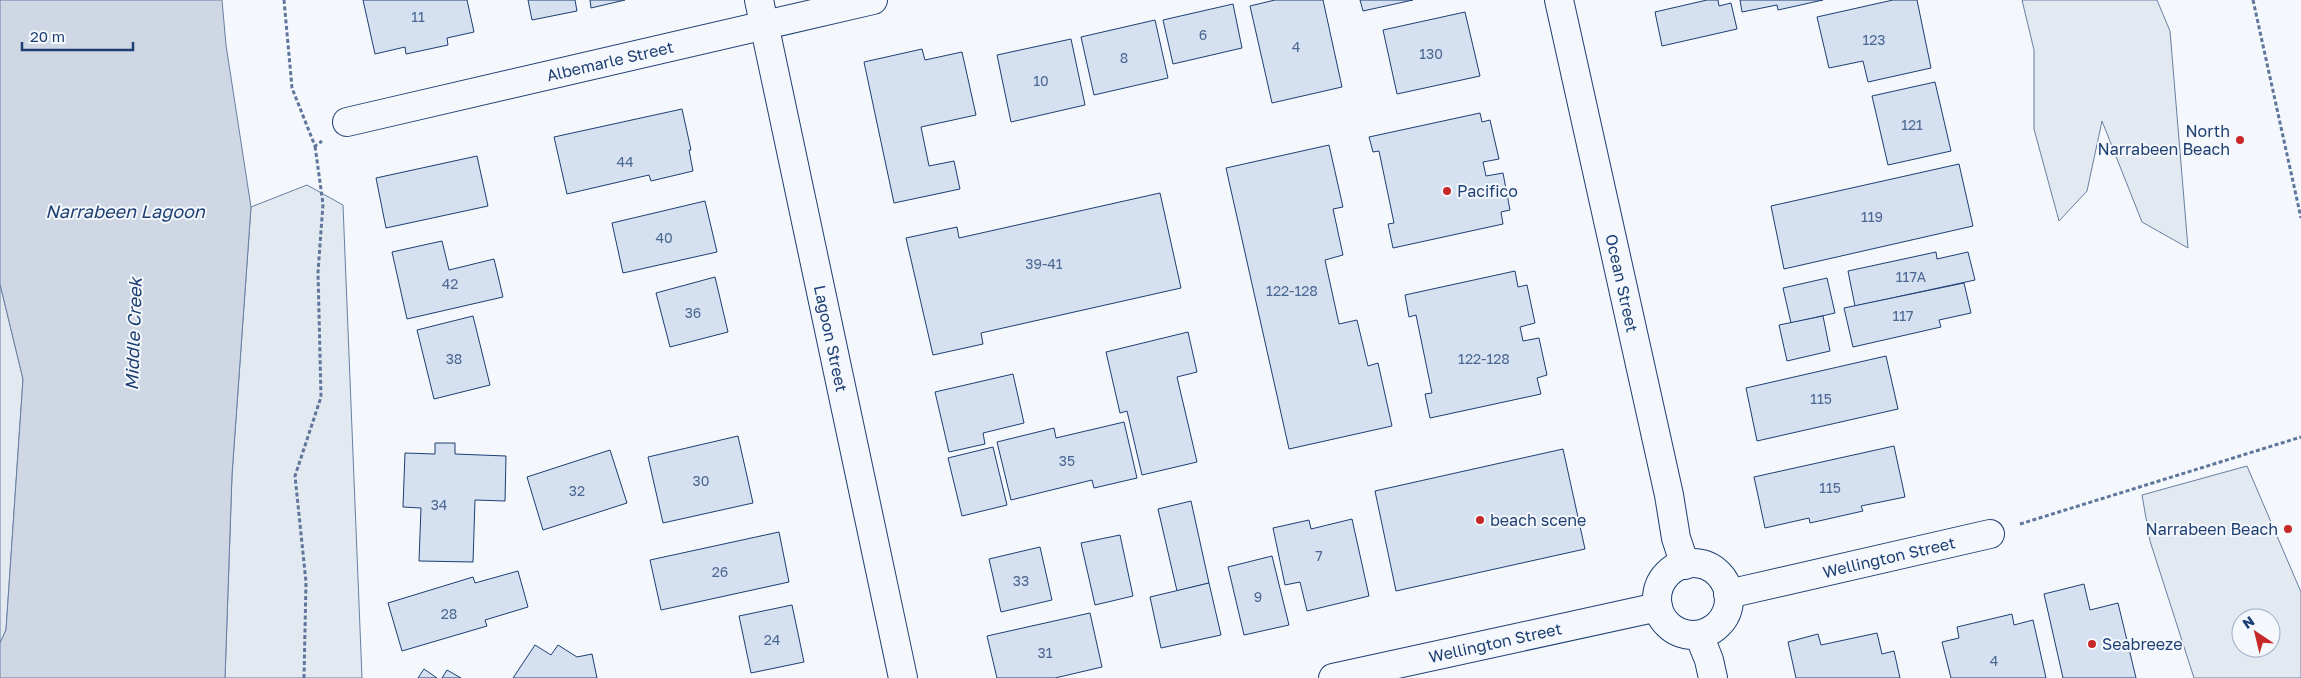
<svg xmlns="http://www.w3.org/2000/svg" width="2301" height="678" viewBox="0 0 2301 678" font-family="'Golos Text',sans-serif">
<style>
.green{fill:#e3e9f0;stroke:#687fa3;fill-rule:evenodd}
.water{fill:#cfd7e4;stroke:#687fa3}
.building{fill:#d5e0f0;stroke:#1d3f73}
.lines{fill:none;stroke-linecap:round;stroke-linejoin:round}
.minor-casing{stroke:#1d3f73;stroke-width:30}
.path{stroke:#5e769c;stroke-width:3;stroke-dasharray:4 2.5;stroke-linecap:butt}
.minor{stroke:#f4f7fb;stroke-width:28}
.poi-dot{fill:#c62828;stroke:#f4f7fb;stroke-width:2}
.labels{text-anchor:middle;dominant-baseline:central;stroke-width:4;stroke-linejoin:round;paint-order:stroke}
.number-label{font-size:14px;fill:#4b6792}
.street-label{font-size:16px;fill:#1d3f73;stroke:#f4f7fb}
.poi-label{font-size:16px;fill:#1d3f73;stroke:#f4f7fb;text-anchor:start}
.water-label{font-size:18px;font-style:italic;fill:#1d3f73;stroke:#f4f7fb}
</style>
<rect width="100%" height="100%" fill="#f4f7fb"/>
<g class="green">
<polygon points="2022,0 2157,0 2170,31 2188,248 2142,222 2102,121 2087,191 2059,221 2034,129 2034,50"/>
<polygon points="307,185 343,205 362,678 225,678 232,475 251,207"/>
<polygon points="0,284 23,379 6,630 0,643"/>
<path d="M2247,466L2301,592V678H2194L2150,541L2142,495ZM2241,618H2271V648H2241Z"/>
</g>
<polygon class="water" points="0,0 222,0 226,45 251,207 232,475 225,678 0,678 0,643 6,630 23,379 0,284"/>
<g class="building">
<polygon points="363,0 467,0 474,32 447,38 448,45 406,54 405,47 375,54"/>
<polygon points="528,0 575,0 577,11 532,20"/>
<polygon points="590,0 625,0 591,8"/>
<polygon points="1275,0 1323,0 1342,87 1272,103 1250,6"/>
<polygon points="1360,0 1413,0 1363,11"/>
<polygon points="1707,0 1718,0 1719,6 1731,3 1737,29 1662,46 1655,12"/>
<polygon points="1740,0 1823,0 1778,10 1777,5 1742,12"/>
<polygon points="1893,0 1917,0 1931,68 1868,82 1863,61 1829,68 1817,17"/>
<polygon points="1233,4 1242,48 1173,64 1163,20"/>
<polygon points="1465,12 1480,76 1397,94 1383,30"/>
<polygon points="1155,20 1168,78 1094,95 1081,37"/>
<polygon points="1071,39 1085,105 1011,122 997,55"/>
<polygon points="922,49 925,60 962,52 976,115 921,127 929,166 954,161 960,189 894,203 864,62"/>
<polygon points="1935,82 1951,151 1888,165 1872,96"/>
<polygon points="682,109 691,150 689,150 693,171 651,181 649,175 567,194 554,137"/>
<polygon points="1480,113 1482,122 1490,120 1499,159 1483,162 1486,176 1503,173 1510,210 1501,212 1503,224 1393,248 1388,224 1394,223 1379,151 1373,152 1369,137"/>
<polygon points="1329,145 1343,207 1333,209 1343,255 1325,260 1339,324 1357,320 1368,366 1378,363 1392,426 1289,449 1226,168"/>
<polygon points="477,156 488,206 386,228 376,178"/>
<polygon points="1959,164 1973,226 1784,269 1771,206"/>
<polygon points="1160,193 1181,288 981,333 983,344 933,355 906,238 957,227 959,238"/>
<polygon points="705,201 717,252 623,273 612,223"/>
<polygon points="442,241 449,270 494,259 503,297 407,319 392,252"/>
<polygon points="1936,252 1937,259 1968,252 1975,280 1855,306 1848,271"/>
<polygon points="1515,271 1518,287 1527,285 1535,323 1520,327 1523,341 1539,338 1547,375 1537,378 1541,394 1430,418 1425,394 1432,393 1416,315 1409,317 1405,295"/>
<polygon points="715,277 728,332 670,347 656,293"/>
<polygon points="1827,278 1835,313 1791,323 1783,288"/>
<polygon points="1964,283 1971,313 1939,320 1941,327 1853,347 1844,308"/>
<polygon points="473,316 490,385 434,399 417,330"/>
<polygon points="1823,316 1830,351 1787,361 1779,325"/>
<polygon points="1188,332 1197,372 1177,377 1197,462 1142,475 1127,411 1120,413 1106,352"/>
<polygon points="1886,356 1898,409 1757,441 1746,388"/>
<polygon points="1013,374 1024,423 983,433 985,444 949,452 935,392"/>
<polygon points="1124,422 1137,478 1094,488 1092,480 1011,500 997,442 1054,428 1056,438"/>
<polygon points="738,436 753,503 663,523 648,457"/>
<polygon points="435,443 455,443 455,454 506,456 505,501 475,500 473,562 419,561 421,508 403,507 405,453 435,454"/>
<polygon points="1894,446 1905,497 1861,506 1863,511 1810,523 1809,518 1765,528 1754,477"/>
<polygon points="993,447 1007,505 962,516 948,458"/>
<polygon points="1563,449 1585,549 1396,591 1375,491"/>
<polygon points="610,450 627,503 543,530 527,477"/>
<polygon points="1191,501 1209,583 1177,591 1158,509"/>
<polygon points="1352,519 1369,596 1307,611 1300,582 1285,585 1273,528 1309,520 1311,529"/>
<polygon points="779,532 789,582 661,610 650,560"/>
<polygon points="1120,535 1133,596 1095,605 1081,543"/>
<polygon points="1040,547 1052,600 1001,612 989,559"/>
<polygon points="1272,556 1289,625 1244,635 1228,567"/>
<polygon points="518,571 528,607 485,620 487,626 402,651 388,603 473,577 475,583"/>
<polygon points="1209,583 1221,635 1161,648 1150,597"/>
<polygon points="2084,584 2090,610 2118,603 2136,678 2063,678 2044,594"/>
<polygon points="792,605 804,662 751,673 739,616"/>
<polygon points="1090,613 1102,667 1055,678 997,678 987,636"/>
<polygon points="2012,614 2014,625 2033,620 2046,678 1951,678 1942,642 1959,638 1957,627"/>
<polygon points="1877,633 1882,654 1894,651 1900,678 1796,678 1788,642 1818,634 1821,645"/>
<polygon points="535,645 551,655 558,645 577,657 592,654 597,678 513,678"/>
<polygon points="424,669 437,678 418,678"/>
<polygon points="447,670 461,678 442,678"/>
</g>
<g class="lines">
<defs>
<g id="minor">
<path id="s1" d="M759,0L903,678"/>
<path id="s2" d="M1559,0L1669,495L1676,538L1685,565"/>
<path id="s3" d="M347,122L873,0"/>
<circle cx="1693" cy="599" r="36"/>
<path id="s4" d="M1728,594L1990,534"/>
<polyline points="1699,635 1709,660 1713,678"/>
<path id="s5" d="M1333,678L1658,607"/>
</g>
</defs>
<use href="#minor" class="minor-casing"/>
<g class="path">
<polyline points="284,0 292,88 315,146 322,141"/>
<polyline points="2253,0 2301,218"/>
<polyline points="2020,524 2301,437"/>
<polyline points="304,678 306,582 295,476 321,397 318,272 323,204 315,146"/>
</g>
<use href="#minor" class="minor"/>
</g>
<g class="poi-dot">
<circle cx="2240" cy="140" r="5"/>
<circle cx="1447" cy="191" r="5"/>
<circle cx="1480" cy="520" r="5"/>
<circle cx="2288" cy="529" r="5"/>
<circle cx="2092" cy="644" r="5"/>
</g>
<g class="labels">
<g class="number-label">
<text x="418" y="16">11</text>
<text x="1203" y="34">6</text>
<text x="1874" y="39">123</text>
<text x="1296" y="46">4</text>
<text x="1431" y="53">130</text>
<text x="1124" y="57">8</text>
<text x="1041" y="80">10</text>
<text x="1912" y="124">121</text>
<text x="625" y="161">44</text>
<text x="1872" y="216">119</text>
<text x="664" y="237">40</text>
<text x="1044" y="263">39-41</text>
<text x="1911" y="276">117A</text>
<text x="450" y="283">42</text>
<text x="1292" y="290">122-128</text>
<text x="693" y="312">36</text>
<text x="1903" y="315">117</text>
<text x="454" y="358">38</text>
<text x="1484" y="358">122-128</text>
<text x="1821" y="398">115</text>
<text x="1067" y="460">35</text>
<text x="701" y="480">30</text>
<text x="1830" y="487">115</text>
<text x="577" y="490">32</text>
<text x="439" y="504">34</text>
<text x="1319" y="555">7</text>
<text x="720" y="571">26</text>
<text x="1021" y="580">33</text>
<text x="1258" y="596">9</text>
<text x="449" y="613">28</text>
<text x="772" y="639">24</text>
<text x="1045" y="652">31</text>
<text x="1994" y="660">4</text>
</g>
<g class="street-label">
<text stroke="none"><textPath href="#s3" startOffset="270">Albemarle Street</textPath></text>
<text stroke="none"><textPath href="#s2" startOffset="290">Ocean Street</textPath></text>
<text stroke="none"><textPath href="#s1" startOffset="346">Lagoon Street</textPath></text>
<text stroke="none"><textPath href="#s4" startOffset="165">Wellington Street</textPath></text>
<text stroke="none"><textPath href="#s5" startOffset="166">Wellington Street</textPath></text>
</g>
<g class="poi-label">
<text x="2230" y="131" text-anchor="end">North<tspan x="2230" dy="18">Narrabeen Beach</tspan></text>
<text x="1457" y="191">Pacifico</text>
<text x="1490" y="520">beach scene</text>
<text x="2278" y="529" text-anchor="end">Narrabeen Beach</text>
<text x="2102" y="644">Seabreeze</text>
</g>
<g class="water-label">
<text x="125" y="211">Narrabeen Lagoon</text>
<text transform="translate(133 334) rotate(-88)">Middle Creek</text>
</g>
</g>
<g transform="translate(2256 633) rotate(325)"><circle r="24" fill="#f4f7fb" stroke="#9eadc5"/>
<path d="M0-4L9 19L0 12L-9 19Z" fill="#c62828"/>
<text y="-8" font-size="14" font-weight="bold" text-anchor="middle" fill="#1d3f73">N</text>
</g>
<path d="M22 42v8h111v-8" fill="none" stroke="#1d3f73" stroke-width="2.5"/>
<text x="30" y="42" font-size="15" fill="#1d3f73" stroke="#f4f7fb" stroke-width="4" paint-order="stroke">20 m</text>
</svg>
